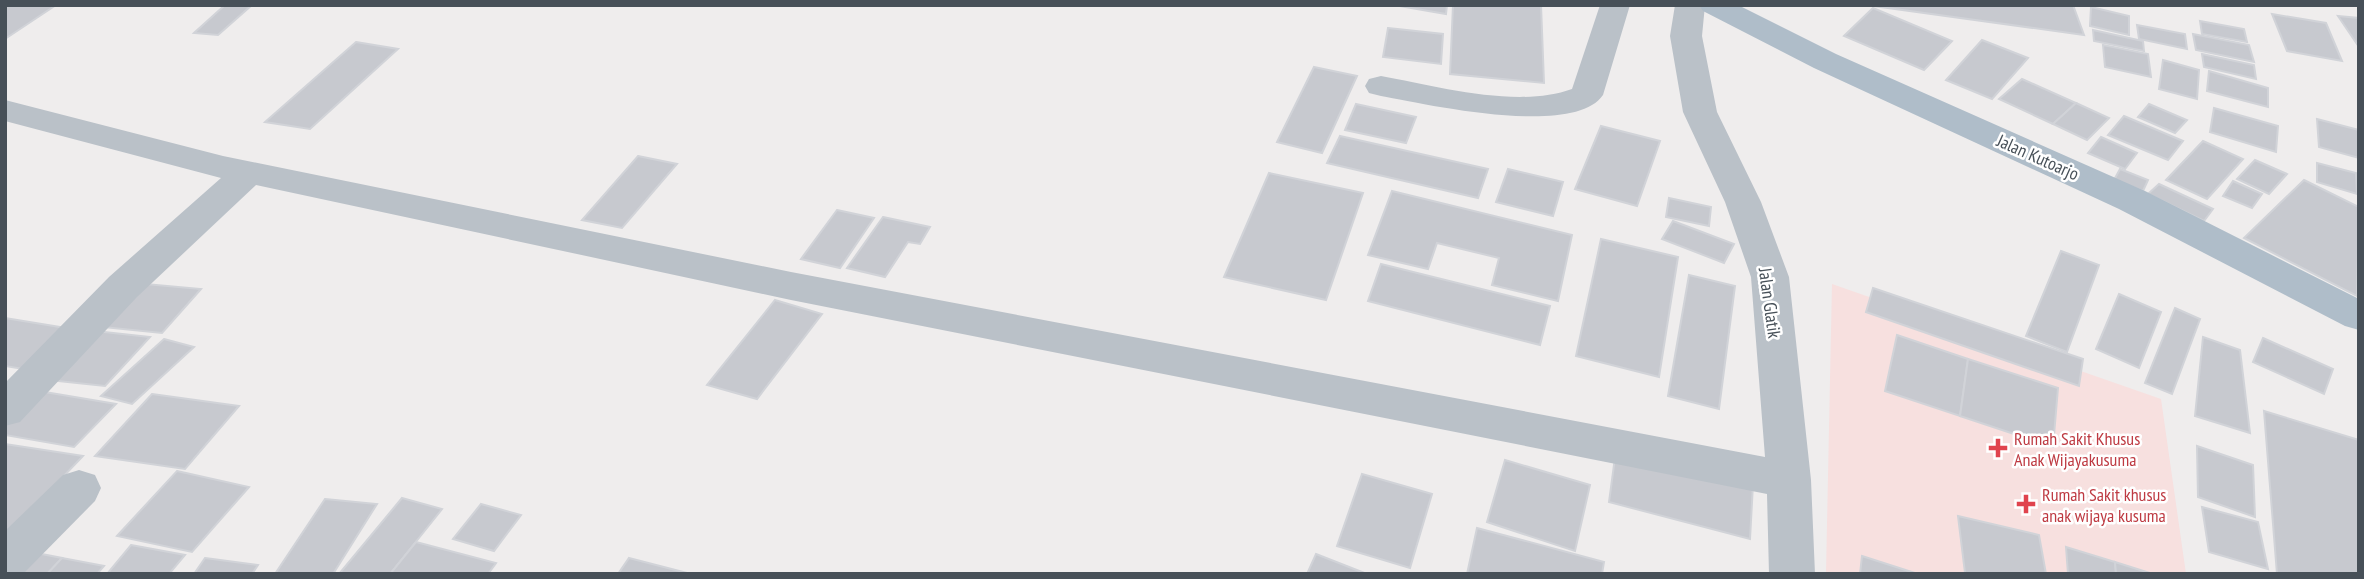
<svg xmlns="http://www.w3.org/2000/svg" width="2364" height="579" viewBox="0 0 2364 579" font-family="'PT Sans Narrow',sans-serif">
<style>
.medical{fill:#f7e0df}
.building{fill:#c7c9cf;stroke:#d1d3d8;stroke-width:2}
.lines{fill:none;stroke-linecap:round;stroke-linejoin:round}
.minor{fill:#bac1c8;fill-rule:evenodd}
.major{fill:#afbdc9;fill-rule:evenodd}
.health-dot{fill:#e0444e;stroke:#fff;stroke-width:2.5}
.labels{text-anchor:middle;dominant-baseline:central;stroke-width:5;stroke-linejoin:round;paint-order:stroke}
.street-label{font-size:18px;fill:#475058;stroke:#fff}
.health-label{font-size:18px;fill:#be3a42;stroke:#fff;text-anchor:start}
</style>
<rect width="100%" height="100%" fill="#efeded"/>
<polygon class="medical" points="1832,284 2161,399 2186,574 1826,574"/>
<g class="building">
<polygon points="5,5 56,5 5,39"/>
<polygon points="225,5 252,5 218,35 194,33"/>
<polygon points="1447,5 1446,14 1399,6 1399,5"/>
<polygon points="1453,5 1541,5 1544,83 1450,74"/>
<polygon points="1866,5 2073,5 2084,35"/>
<polygon points="2091,7 2129,16 2129,35 2090,26"/>
<polygon points="1873,8 1952,41 1924,70 1844,36"/>
<polygon points="2272,14 2326,23 2342,61 2287,51"/>
<polygon points="2338,16 2359,18 2359,47"/>
<polygon points="2200,21 2244,29 2247,42 2202,34"/>
<polygon points="2137,25 2185,34 2187,49 2139,39"/>
<polygon points="1388,28 1443,34 1441,64 1383,57"/>
<polygon points="2093,30 2143,41 2144,51 2094,41"/>
<polygon points="2193,34 2249,45 2254,62 2196,50"/>
<polygon points="1982,40 2028,58 1992,99 1946,80"/>
<polygon points="356,42 398,49 310,129 265,122"/>
<polygon points="2103,45 2148,54 2151,77 2105,67"/>
<polygon points="2202,54 2254,65 2256,79 2204,67"/>
<polygon points="2163,60 2199,70 2197,99 2159,89"/>
<polygon points="1314,67 1357,76 1322,153 1277,142"/>
<polygon points="2209,71 2268,88 2268,107 2207,91"/>
<polygon points="2022,79 2076,103 2053,124 1999,99"/>
<polygon points="2076,103 2109,118 2087,140 2053,124"/>
<polygon points="1356,104 1416,117 1406,143 1345,130"/>
<polygon points="2149,104 2187,120 2175,133 2138,117"/>
<polygon points="2214,108 2278,126 2276,152 2210,132"/>
<polygon points="2124,116 2183,141 2168,160 2108,135"/>
<polygon points="2317,119 2359,130 2359,158 2319,147"/>
<polygon points="1601,126 1660,141 1637,206 1575,189"/>
<polygon points="1340,136 1488,169 1478,198 1327,163"/>
<polygon points="2101,137 2137,153 2125,169 2088,153"/>
<polygon points="2203,141 2243,159 2207,199 2166,180"/>
<polygon points="638,156 677,164 622,228 582,220"/>
<polygon points="2255,160 2287,174 2269,194 2237,179"/>
<polygon points="2317,163 2356,173 2357,194 2317,182"/>
<polygon points="1508,169 1563,182 1553,216 1496,202"/>
<polygon points="2120,169 2148,180 2143,191 2114,180"/>
<polygon points="1269,173 1363,193 1326,300 1224,277"/>
<polygon points="2304,180 2359,207 2357,296 2244,238"/>
<polygon points="2233,181 2262,194 2252,208 2223,196"/>
<polygon points="2159,184 2213,209 2204,221 2148,194"/>
<polygon points="1392,191 1572,235 1558,301 1492,285 1499,258 1437,243 1428,269 1368,255"/>
<polygon points="1669,198 1711,207 1709,226 1666,217"/>
<polygon points="837,210 874,218 840,268 801,259"/>
<polygon points="883,217 930,227 920,244 908,242 885,277 847,268"/>
<polygon points="1673,221 1734,244 1724,263 1662,239"/>
<polygon points="1601,239 1678,257 1659,377 1576,356"/>
<polygon points="2061,251 2099,265 2067,352 2026,336"/>
<polygon points="1381,264 1550,306 1540,345 1368,301"/>
<polygon points="1689,275 1735,286 1719,409 1668,396"/>
<polygon points="134,283 201,289 162,333 93,326"/>
<polygon points="1873,288 2083,359 2079,386 1866,312"/>
<polygon points="2119,294 2161,312 2139,368 2096,349"/>
<polygon points="775,300 822,314 757,399 707,385"/>
<polygon points="2175,308 2200,319 2172,394 2145,383"/>
<polygon points="5,318 78,330 35,371 5,366"/>
<polygon points="86,330 150,337 105,386 39,379"/>
<polygon points="1897,335 1968,359 1960,416 1885,391"/>
<polygon points="2203,337 2240,350 2250,433 2195,416"/>
<polygon points="2263,338 2333,369 2324,394 2253,362"/>
<polygon points="164,339 194,347 132,404 101,396"/>
<polygon points="1968,359 2058,388 2053,447 1960,416"/>
<polygon points="33,390 116,404 74,447 5,435 5,417"/>
<polygon points="152,394 239,406 185,469 95,456"/>
<polygon points="2264,411 2359,440 2359,574 2277,574"/>
<polygon points="5,444 83,456 9,533 5,533"/>
<polygon points="2197,446 2253,465 2255,517 2198,497"/>
<polygon points="1616,450 1753,484 1750,539 1609,502"/>
<polygon points="1505,460 1590,485 1575,551 1487,522"/>
<polygon points="177,471 249,487 192,552 117,536"/>
<polygon points="1362,474 1432,494 1410,568 1337,546"/>
<polygon points="402,498 442,509 390,574 339,574"/>
<polygon points="325,499 377,504 333,574 275,574"/>
<polygon points="481,504 521,515 494,551 453,539"/>
<polygon points="2202,507 2258,522 2268,569 2209,552"/>
<polygon points="1958,516 2039,535 2046,574 1965,573"/>
<polygon points="1477,528 1604,562 1602,574 1467,574"/>
<polygon points="416,542 496,563 488,574 390,574"/>
<polygon points="131,545 185,555 169,574 107,574"/>
<polygon points="2066,547 2115,562 2116,574 2068,574"/>
<polygon points="21,550 62,558 47,574 5,574"/>
<polygon points="1316,554 1367,574 1307,574"/>
<polygon points="1862,556 1918,574 1860,574"/>
<polygon points="62,558 104,566 97,574 47,574"/>
<polygon points="205,558 258,565 252,574 194,574"/>
<polygon points="629,558 691,574 618,574"/>
<polygon points="2115,562 2153,574 2116,574"/>
</g>
<g class="lines">
<g class="minor">
<path d="M1600,5H1630L1603,95C1574,138 1425,104 1381,96L1369,93L1365,86L1369,79L1381,76C1437,86 1517,109 1572,89Z"/>
<polygon points="1675,5 1705,5 1702,36 1717,112 1761,202 1789,277 1811,480 1815,574 1769,574 1767,494 791,300 256,185 137,297 20,422 5,426 5,383 109,277 221,178 5,121 5,100 223,156 791,272 1765,457 1751,277 1725,202 1683,112 1670,36"/>
<polygon points="79,470 95,475 101,488 95,501 23,574 5,574 5,531 63,475"/>
</g>
<polygon class="major" points="1699,5 1738,5 1836,54 2145,191 2359,299 2359,330 2345,326 2119,209 1814,68 1703,11"/>
</g>
<g class="health-dot">
<path d="M1994.5 437.5h7v7h7v7h-7v7h-7v-7h-7v-7h7z"/>
<path d="M2022.5 493.5h7v7h7v7h-7v7h-7v-7h-7v-7h7z"/>
</g>
<g class="labels">
<g class="street-label">
<text transform="translate(2038 157) rotate(24)">Jalan Kutoarjo</text>
<text transform="translate(1770 303) rotate(82)">Jalan Glatik</text>
</g>
<g class="health-label">
<text x="2014" y="438">Rumah Sakit Khusus<tspan x="2014" dy="21">Anak Wijayakusuma</tspan></text>
<text x="2042" y="494">Rumah Sakit khusus<tspan x="2042" dy="21">anak wijaya kusuma</tspan></text>
</g>
</g>
<rect width="2364" height="579" fill="none" stroke="#475058" stroke-width="14"/>
</svg>
